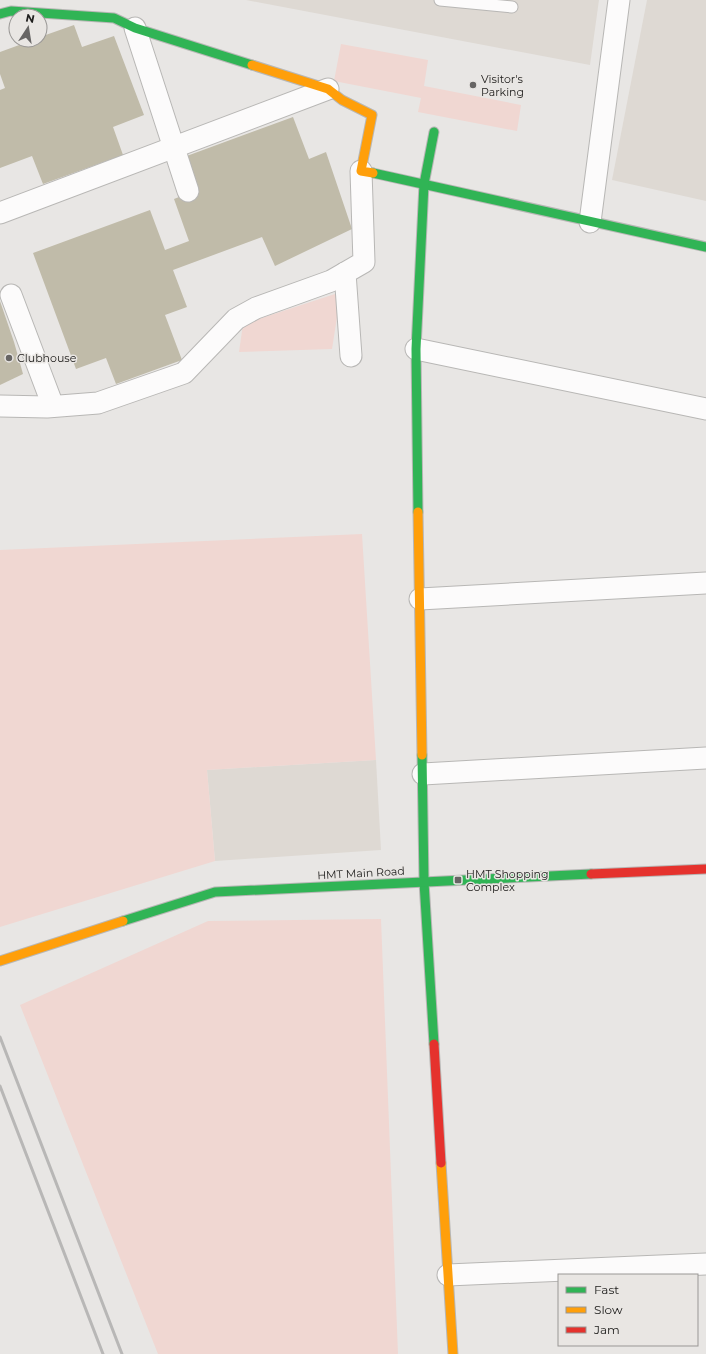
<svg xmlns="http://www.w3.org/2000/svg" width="706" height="1354" viewBox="0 0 706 1354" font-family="Montserrat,sans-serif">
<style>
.built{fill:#ded9d3}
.green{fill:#f0d7d2}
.building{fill:#c0bba9}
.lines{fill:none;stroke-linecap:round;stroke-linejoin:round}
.lane-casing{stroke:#b8b7b5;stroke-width:13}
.street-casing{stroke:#b8b7b5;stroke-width:23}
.fast-casing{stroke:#b8b7b5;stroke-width:11}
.slow-casing{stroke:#b8b7b5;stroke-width:11}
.jam-casing{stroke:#b8b7b5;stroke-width:11}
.lane{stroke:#fcfbfb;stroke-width:11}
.street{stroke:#fcfbfb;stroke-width:21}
.fast{stroke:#30b455;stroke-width:9}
.slow{stroke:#ff9f0a;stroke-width:9}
.jam{stroke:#e5322d;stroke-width:9}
.rail{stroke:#b8b7b6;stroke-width:3}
.poi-dot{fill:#676564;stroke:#e9e6e3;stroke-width:1.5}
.labels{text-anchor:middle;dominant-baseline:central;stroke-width:3;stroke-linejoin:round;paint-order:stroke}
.poi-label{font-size:11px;fill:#21201f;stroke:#e9e6e3;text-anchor:start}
.street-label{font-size:11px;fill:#21201f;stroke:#e9e6e3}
</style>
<rect width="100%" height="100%" fill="#e8e6e4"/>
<g class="built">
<polygon points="246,0 599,0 590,65"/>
<polygon points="647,0 706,0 706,201 612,180"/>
<polygon points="376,760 381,850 215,861 207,770"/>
</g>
<g class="green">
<polygon points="341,44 428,60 424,86 521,105 517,131 418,112 421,98 334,81"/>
<polygon points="341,292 332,349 239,352 243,324"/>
<polygon points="362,534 376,760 207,770 215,861 0,927 0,550"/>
<polygon points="381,919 398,1354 158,1354 20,1005 208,921"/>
</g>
<g class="building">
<polygon points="74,25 82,47 114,36 144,115 113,127 123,155 43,184 32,156 0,168 0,90 5,88 0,74 0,52 33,40 40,40 40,37"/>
<polygon points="293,117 309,159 326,152 352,229 275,266 262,237 173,270 187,307 165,315 182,360 116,384 106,358 76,369 33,253 150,210 165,250 189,241 174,199 194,191 184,157"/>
<polygon points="0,301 14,342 23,374 0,385"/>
</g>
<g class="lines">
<defs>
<polyline id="lane" points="440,0 512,7"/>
<g id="street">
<polyline points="135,28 188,191"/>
<polyline points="0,213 328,89"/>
<polyline points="590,222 619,0"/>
<polyline points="345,273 351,356"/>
<polyline points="11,295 53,406"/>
<polyline points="416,349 706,409"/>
<polyline points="0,406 47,407 98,403 184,373 236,319 256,308 331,281 364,262 361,171"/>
<polyline points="420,599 706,583"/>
<polyline points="423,774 706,758"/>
<polyline points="448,1275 706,1264"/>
</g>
<g id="fast">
<polyline points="0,14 11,11 114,18 135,28 252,65"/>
<polyline points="373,173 706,247"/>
<polyline points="418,512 416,349 424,184 434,132"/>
<polyline points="422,755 424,882 434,1044"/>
<polyline points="123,921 215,892 591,874"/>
</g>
<g id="slow">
<polyline points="252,65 328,89 342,100 372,115 361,171 373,173"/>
<polyline points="418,512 422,755"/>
<polyline points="0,961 123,921"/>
<polyline points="441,1163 453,1354"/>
</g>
<g id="jam">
<polyline points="591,874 706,869"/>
<polyline points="434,1044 441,1163"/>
</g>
</defs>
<use href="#lane" class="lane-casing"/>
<use href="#street" class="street-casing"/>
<use href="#fast" class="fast-casing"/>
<use href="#slow" class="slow-casing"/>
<use href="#jam" class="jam-casing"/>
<use href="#lane" class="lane"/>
<use href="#street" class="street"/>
<use href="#fast" class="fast"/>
<use href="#slow" class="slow"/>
<use href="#jam" class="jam"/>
<g class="rail">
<polyline points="0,1037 122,1354"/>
<polyline points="0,1086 103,1354"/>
</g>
</g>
<g class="poi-dot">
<circle cx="473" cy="85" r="4"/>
<circle cx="9" cy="358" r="4"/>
<rect x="454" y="876" width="8" height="8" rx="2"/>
</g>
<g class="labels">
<g class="poi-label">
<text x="481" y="79">Visitor's<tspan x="481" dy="13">Parking</tspan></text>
<text x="17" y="358">Clubhouse</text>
<text x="466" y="874">HMT Shopping<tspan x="466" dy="13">Complex</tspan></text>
</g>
<g class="street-label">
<text transform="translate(361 873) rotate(-3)">HMT Main Road</text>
</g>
</g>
<rect x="558" y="1274" width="140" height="72" fill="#e9e6e3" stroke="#999795"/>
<rect x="566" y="1287" width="20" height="6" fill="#30b455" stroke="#999795"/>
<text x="594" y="1294" font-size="12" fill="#21201f">Fast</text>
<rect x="566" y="1307" width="20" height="6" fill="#ff9f0a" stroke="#999795"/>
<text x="594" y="1314" font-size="12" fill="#21201f">Slow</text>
<rect x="566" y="1327" width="20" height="6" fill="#e5322d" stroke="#999795"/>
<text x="594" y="1334" font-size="12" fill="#21201f">Jam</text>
<g transform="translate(28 28) rotate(12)"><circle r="19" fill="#e9e6e3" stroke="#999795"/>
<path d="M0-3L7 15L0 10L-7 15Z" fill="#676564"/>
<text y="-6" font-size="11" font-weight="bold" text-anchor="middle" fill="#21201f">N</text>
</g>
</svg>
